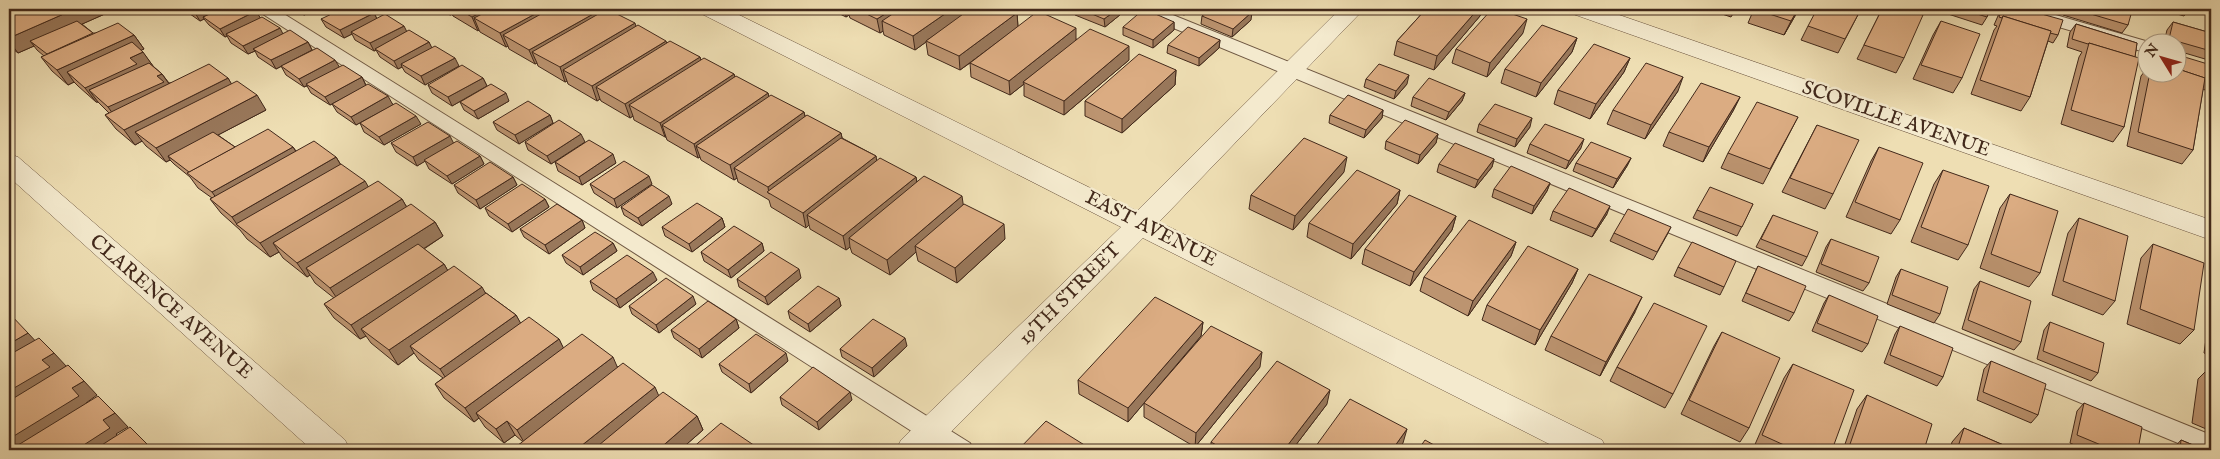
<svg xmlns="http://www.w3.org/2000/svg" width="2220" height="459" viewBox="0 0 2220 459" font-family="'IM FELL English',serif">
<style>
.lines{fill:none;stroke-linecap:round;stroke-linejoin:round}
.service-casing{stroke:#6d5641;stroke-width:2}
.minor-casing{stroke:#6d5641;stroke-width:1}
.service{fill:#f4eace;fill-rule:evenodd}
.minor{fill:#f4eace;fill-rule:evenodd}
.wall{fill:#bc9470;stroke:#42291b}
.shaded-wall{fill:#99785b;stroke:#42291b}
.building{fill:#dbac82;stroke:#42291b}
.labels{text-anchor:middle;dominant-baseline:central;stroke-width:5;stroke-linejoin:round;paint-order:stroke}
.street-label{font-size:20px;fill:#42291b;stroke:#f4eace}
</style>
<rect width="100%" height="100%" fill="#eedeb3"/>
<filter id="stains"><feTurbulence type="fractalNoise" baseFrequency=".004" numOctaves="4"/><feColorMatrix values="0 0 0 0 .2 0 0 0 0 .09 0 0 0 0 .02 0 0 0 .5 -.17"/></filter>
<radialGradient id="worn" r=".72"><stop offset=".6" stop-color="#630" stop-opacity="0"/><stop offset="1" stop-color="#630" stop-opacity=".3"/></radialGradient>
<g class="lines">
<defs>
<g id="service">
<polygon points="255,9 276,9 970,443 973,450 941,450"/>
<polygon points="1134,9 1158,9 2211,435 2211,450 2195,450 1137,13"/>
<polygon points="2008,9 2035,9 2149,42 2148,53 2011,13"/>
</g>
<g id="minor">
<polygon points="699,9 727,9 1137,211 1340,9 1364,9 1159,222 1602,440 1607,450 1561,450 1143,238 933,450 896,450 901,440 1121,227 702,14"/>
<polygon points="1570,9 1602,9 2211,220 2211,240 1573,14"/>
<polygon points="9,154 18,157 345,440 350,450 312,450 9,177"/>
</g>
</defs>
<use href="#service" class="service-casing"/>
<use href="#minor" class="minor-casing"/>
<use href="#service" class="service"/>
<use href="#minor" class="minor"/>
</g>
<g class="wall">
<polygon points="9,9 116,9 82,24 93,33 134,35 144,49 141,50 153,66 162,74 169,83 228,78 231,84 266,110 218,135 235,147 293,147 296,151 336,157 341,165 368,187 402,199 406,206 435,222 443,236 424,249 444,264 448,271 486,293 516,315 520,323 559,339 563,348 618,367 659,396 697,416 703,430 680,450 520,450 517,446 523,442 515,435 504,443 485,427 479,418 474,422 444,398 435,384 443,378 419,360 414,353 398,365 371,343 366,336 360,339 334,318 324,304 334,298 315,283 310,275 307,277 283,258 279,252 270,257 247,239 240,230 221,213 210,199 212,198 198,188 190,177 174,164 170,160 166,162 146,146 142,141 135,145 116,129 105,115 109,113 98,102 96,102 78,86 74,82 68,85 52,71 41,57 44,56 37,50 34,46 18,53 9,46"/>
<polygon points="183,9 253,9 260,18 283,34 308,42 312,50 339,67 362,77 366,85 421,124 384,145 364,132 360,123 388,107 356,125 337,112 332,104 330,105 311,93 307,86 304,87 286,75 281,66 298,58 276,69 258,57 255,51 248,54 231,43 227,36 225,37 209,25 204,19 200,21"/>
<polygon points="293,9 318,9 304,15"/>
<polygon points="440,9 605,9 605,10 667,43 700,57 701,60 734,74 735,77 768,93 769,97 804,112 805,116 841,133 842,138 876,156 876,160 916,177 917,182 963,204 1005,239 957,283 918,261 916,252 890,275 852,253 850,247 846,250 810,229 809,225 806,228 771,207 769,200 738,182 737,178 734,180 701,160 700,157 698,158 667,140 666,137 665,137 634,120 633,116 630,118 601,101 600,99 597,101 568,84 567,81 565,82 538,66 537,63 535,64 509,49 508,46 506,47 480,32 479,30 478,31 453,16 452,14 450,15"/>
<polygon points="830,9 1007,9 1017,13 1018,27 1076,39 1129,60 1064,115 1024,96 1024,84 1010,95 971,77 970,63 960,70 928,55 926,42 915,50 884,35 883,31 880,33 850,18 849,15 846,17"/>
<polygon points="1075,9 1126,9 1126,10 1105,27 1075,15"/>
<polygon points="1168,9 1192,9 1184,15"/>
<polygon points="1426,9 1482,9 1480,16 1434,70 1394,55 1397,41"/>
<polygon points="1707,9 1736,9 1731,17"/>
<polygon points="1754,9 1799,9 1784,35 1748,23"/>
<polygon points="1861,9 1838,53 1801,40 1808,26"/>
<polygon points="1882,9 1904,58 1896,73 1857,59"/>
<polygon points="1947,9 1990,9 1987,17 1982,25 1945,13"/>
<polygon points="2001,9 2024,9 2058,35 2053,43 2048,41 2030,97 2021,111 1971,94 1994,30 1997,26 1994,25"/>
<polygon points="2065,9 2125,9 2128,25 2122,33 2063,15"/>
<polygon points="2160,9 2190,9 2184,16"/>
<polygon points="374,13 377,19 429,42 431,48 459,66 425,85 405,72 402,67 398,69 380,57 376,50 374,51 355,40 352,34 344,38 326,27 321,19"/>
<polygon points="1202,16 1251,20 1232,37 1201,24"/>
<polygon points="1941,21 1962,78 1953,93 1913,79 1933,35"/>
<polygon points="1174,22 1174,30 1153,48 1123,35 1123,27"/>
<polygon points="2173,22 2211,33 2211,52 2205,59 2178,51 2178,42 2164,42 2167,30"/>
<polygon points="2076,24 2137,43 2124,127 2113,142 2061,124 2079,57 2082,52 2067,47 2070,32"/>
<polygon points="1523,33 1487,77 1452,63 1456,49"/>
<polygon points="1577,38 1572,52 1536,97 1501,83 1505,69"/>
<polygon points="1220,40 1219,48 1199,66 1167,53 1168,45"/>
<polygon points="2148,53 2148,72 2178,72 2211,65 2211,86 2207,91 2203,89 2193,150 2182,164 2127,146 2141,76 2145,71 2143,71 2146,55"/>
<polygon points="1630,58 1624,72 1590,119 1554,104 1558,90"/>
<polygon points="1176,70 1175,85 1122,133 1085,116 1085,101"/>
<polygon points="483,78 487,86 452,106 432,93 428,85"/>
<polygon points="1366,79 1407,84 1394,99 1364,87"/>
<polygon points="1678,91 1645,139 1607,124 1613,110"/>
<polygon points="1465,93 1462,101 1446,120 1411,106 1413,97"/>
<polygon points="1740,97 1733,111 1703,162 1663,146 1669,132"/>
<polygon points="509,101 478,119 464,110 460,102"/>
<polygon points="1383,110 1382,118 1364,138 1329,123 1330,115"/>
<polygon points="550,115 553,123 519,144 497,130 493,122"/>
<polygon points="1798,117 1763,184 1721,168 1728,153"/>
<polygon points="1479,124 1530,127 1515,147 1477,132"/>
<polygon points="1817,125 1833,194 1825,209 1782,192"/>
<polygon points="1438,134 1436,143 1418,164 1385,149 1386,141"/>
<polygon points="525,142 585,142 551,164 528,150"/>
<polygon points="391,143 453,143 480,156 484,164 452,184 429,169 425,161 417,166 396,152"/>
<polygon points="1530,144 1581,148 1566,169 1527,153"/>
<polygon points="1879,147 1900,220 1891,234 1846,217 1871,161"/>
<polygon points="1631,158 1627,166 1613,188 1573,171 1576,163"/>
<polygon points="1494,159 1492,167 1475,188 1437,172 1439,164"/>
<polygon points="555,162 616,163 582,185 558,171"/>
<polygon points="1943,170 1968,245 1958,260 1911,242 1934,184"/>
<polygon points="1344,172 1293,230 1249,209 1251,195"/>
<polygon points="513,177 517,185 480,209 458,193 454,185"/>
<polygon points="1550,183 1547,191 1532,214 1492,197 1494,189"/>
<polygon points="590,184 652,184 617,208 594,193"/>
<polygon points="1400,190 1397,204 1351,259 1307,237 1309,223"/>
<polygon points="2010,194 2040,273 2029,287 1980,268 2000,208"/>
<polygon points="545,199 549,207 512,232 489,216 485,208"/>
<polygon points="672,204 642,226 624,215 621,207"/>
<polygon points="1753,204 1737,236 1693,218 1697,210"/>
<polygon points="1553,211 1607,214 1592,237 1550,220"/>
<polygon points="1773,215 1807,257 1802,266 1756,247"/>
<polygon points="1456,216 1452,230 1410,286 1362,264 1365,249"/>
<polygon points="722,218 725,227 692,252 665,236 662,227"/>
<polygon points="2079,218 2115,301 2103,315 2052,295 2068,233"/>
<polygon points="582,220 585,228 549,254 524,237 520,229"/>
<polygon points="1671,227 1667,235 1653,260 1610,241 1614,233"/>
<polygon points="1831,239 1869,283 1863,291 1816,272 1826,247"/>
<polygon points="1516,242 1511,256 1468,316 1420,291 1424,277"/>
<polygon points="613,243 617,251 583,275 566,263 562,255"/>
<polygon points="762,243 764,251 731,278 704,261 701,252"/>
<polygon points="2153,244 2194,330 2180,344 2127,324 2141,258"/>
<polygon points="1758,266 1794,313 1789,321 1742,301"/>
<polygon points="1678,267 1724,287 1720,295 1674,276"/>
<polygon points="1578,269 1572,283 1535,345 1482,320 1487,305"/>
<polygon points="1901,269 1940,314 1934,323 1887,304 1896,277"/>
<polygon points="801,278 768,305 739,287 737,279"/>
<polygon points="657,280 620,308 593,290 590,281"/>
<polygon points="1980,281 2021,342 2014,350 1962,329 1974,289"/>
<polygon points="1829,295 1868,344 1862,352 1812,331 1824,303"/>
<polygon points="839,298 841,306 810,332 790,319 788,311"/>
<polygon points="696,304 659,333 632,314 629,306"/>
<polygon points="2211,304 2211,356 2204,353"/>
<polygon points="1635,312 1600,376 1545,350 1551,336"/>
<polygon points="736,319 739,328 702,358 674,338 671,330"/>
<polygon points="1203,322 1201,336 1168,376 1260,367 1195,447 1144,417 1144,403 1128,422 1079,394 1078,380"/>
<polygon points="2050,322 2098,373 2091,381 2037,359 2044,330"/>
<polygon points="1900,326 1943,377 1937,386 1884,363 1895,334"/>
<polygon points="1722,332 1749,428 1740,442 1681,414 1714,346"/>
<polygon points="907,346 874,377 842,357 840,349"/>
<polygon points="788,361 751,393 722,372 719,364"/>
<polygon points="1991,361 2038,415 2031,423 1977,400 1984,369"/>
<polygon points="1793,364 1832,450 1756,450 1753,449 1784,378"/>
<polygon points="2211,366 2211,431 2192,423 2198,379"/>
<polygon points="1617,367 1673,394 1665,408 1610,381"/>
<polygon points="1867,395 1924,450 1843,450 1857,409"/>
<polygon points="780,397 852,400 819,430 782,405"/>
<polygon points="2084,403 2138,450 2086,450 2070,443 2077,411"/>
<polygon points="1327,404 1292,450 1211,450 1211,442"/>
<polygon points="1964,428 2015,450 1950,450 1952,442"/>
<polygon points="2181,440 2205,450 2173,450 2173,449"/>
</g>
<g class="shaded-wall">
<polygon points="75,9 116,9 35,45 30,41 34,46 18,53 9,41 9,38"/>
<polygon points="203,9 225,9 203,17 204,19 200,21 195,13"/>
<polygon points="300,9 318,9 304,15"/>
<polygon points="447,9 450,9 452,14 450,15"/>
<polygon points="487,9 518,9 474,18 479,30 478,31 472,17"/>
<polygon points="544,9 575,9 503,35 508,46 506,47 500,33"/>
<polygon points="602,9 605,9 609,21 532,52 537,63 535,64 529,50"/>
<polygon points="845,9 848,9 849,15 846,17"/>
<polygon points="893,9 916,9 882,21 883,31 880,33 877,19"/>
<polygon points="952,9 973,9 926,41 926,42 915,50 913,36"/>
<polygon points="1118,9 1126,9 1126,10 1105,27 1104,19"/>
<polygon points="1184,9 1192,9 1184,15"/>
<polygon points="1478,9 1482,9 1480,16 1434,70 1437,56"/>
<polygon points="1798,9 1799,9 1784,35 1791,21"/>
<polygon points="256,11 261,19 226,34 227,36 225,37 220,29"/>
<polygon points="1252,12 1251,20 1232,37 1233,29"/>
<polygon points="374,13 378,21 351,32 352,34 344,38 340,30"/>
<polygon points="1017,13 1018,27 960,70 959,56"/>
<polygon points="1527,19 1523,33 1487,77 1490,63"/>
<polygon points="1174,22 1174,30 1153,48 1153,40"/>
<polygon points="635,23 639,37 563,70 567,81 565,82 560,67"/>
<polygon points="404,26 408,34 375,49 376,50 374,51 370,43"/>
<polygon points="280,28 284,36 253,49 255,51 248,54 243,46"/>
<polygon points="1076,28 1076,42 1023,82 1024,84 1010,95 1009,81"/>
<polygon points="134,35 144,49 77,80 67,72 74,82 68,85 57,70"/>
<polygon points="1577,38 1572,52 1536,97 1541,83"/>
<polygon points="1220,40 1219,48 1199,66 1199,58"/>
<polygon points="666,41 671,55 596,87 600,99 597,101 592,86"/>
<polygon points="308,42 312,50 276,69 271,60"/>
<polygon points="429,42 433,50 401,64 402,67 398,69 394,61"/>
<polygon points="1129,46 1129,60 1064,115 1064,101"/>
<polygon points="143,52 153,66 89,90 98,102 96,102 85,88 130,58"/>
<polygon points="700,57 704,71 629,105 633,116 630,118 625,104"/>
<polygon points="455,58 459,66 425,85 421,76"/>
<polygon points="1630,58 1624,72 1590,119 1596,104"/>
<polygon points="335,60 340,68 304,87 299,79"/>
<polygon points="1176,70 1175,85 1122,133 1122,119"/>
<polygon points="162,74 172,88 119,122 108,107 157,76"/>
<polygon points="734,74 738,89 662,125 666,137 665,137 660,123"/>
<polygon points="1409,75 1407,84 1394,99 1396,91"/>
<polygon points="362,77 366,86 330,105 325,97"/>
<polygon points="1683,77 1678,91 1645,139 1651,125"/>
<polygon points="228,78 237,93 135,132 142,141 135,145 124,130"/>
<polygon points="483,78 487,86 452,106 448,97"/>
<polygon points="506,93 509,101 478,119 474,111"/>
<polygon points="768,93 771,107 696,146 700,157 698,158 694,144"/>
<polygon points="1465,93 1462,101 1446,120 1449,112"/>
<polygon points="257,95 266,110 172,159 168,156 170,160 166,162 156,148"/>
<polygon points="388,96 393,105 356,125 351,117"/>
<polygon points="1740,97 1733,111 1703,162 1709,147"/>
<polygon points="1383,110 1382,118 1364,138 1366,130"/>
<polygon points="804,112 807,127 734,168 737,178 734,180 730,165"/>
<polygon points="550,115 553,123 519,144 515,135"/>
<polygon points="416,116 421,124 384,145 379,137"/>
<polygon points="1532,118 1530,127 1515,147 1517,139"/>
<polygon points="841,133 844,147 769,194 768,187"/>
<polygon points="581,134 585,142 551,164 547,156"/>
<polygon points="1438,134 1436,143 1418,164 1420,155"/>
<polygon points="450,136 454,144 417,166 413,157"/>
<polygon points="1584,139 1581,148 1566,169 1569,161"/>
<polygon points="293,147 302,161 222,206 212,192"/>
<polygon points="613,154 616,163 582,185 579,177"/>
<polygon points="480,156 484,164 452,184 447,176"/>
<polygon points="876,156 878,170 807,215 809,225 806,228 803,213"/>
<polygon points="336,157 345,172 238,226 232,217"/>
<polygon points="1347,157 1344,172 1293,230 1295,216"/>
<polygon points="1631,158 1627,166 1613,188 1617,179"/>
<polygon points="1494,159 1492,167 1475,188 1478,180"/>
<polygon points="649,176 652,184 617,208 614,199"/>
<polygon points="513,177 517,185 480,209 476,200"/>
<polygon points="916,177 918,192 849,238 850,247 846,250 843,236"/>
<polygon points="365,181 373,195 273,243 279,252 270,257 260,243"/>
<polygon points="1550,183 1547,191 1532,214 1534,206"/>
<polygon points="1400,190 1397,204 1351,259 1353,244"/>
<polygon points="669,196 672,204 642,226 638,218"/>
<polygon points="962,196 964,210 915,246 916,252 890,275 887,260"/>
<polygon points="402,199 410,213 306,268 310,275 307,277 297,263"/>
<polygon points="545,199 549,207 512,232 508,224"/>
<polygon points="1610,206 1607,214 1592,237 1596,229"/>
<polygon points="1456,216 1452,230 1410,286 1414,272"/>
<polygon points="722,218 725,227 692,252 689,244"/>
<polygon points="582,220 585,228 549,254 545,245"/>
<polygon points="435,222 443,236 340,303 330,288"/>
<polygon points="1004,224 1005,239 957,283 955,268"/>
<polygon points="1516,242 1511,256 1468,316 1473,301"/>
<polygon points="613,243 617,251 583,275 580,267"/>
<polygon points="762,243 764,251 731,278 728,270"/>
<polygon points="444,264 452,278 361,329 366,336 360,339 351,325"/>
<polygon points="799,269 801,278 768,305 765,297"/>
<polygon points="1578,269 1572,283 1535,345 1540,330"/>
<polygon points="653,272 657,280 620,308 616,299"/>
<polygon points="482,287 490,301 410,346 414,353 398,365 389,350"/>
<polygon points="693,296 696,304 659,333 656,325"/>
<polygon points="1642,297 1635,312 1600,376 1606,362"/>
<polygon points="839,298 841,306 810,332 808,324"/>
<polygon points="516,315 524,329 449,383 440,369"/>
<polygon points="736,319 739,328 702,358 699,349"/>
<polygon points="1203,322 1201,336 1128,422 1128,408"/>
<polygon points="28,333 41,347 9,366 9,344"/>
<polygon points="905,338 907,346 874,377 872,368"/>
<polygon points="559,339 566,353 476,413 479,418 474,422 465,408"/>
<polygon points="1262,352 1260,367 1195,447 1196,433"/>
<polygon points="54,353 67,367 9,414 9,391 42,360"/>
<polygon points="786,353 788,361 751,393 749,384"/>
<polygon points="613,357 619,371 525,444 517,430"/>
<polygon points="84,381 97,395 86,403 93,410 29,450 9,450 9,439 72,388"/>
<polygon points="655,387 661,401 600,450 576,450"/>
<polygon points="1330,390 1327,404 1292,450 1284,450"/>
<polygon points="850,392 852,400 819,430 817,422"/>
<polygon points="115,413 128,427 116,434 124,442 112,450 76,450 103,420"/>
<polygon points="697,416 703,430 680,450 658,450"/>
<polygon points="507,421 515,435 504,443 496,429"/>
<polygon points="1407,429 1403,443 1398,450 1392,450"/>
<polygon points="148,445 153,450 139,450"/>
</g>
<g class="building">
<polygon points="9,9 75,9 9,38"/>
<polygon points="189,9 203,9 195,13"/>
<polygon points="221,9 253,9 256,11 220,29 203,17"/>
<polygon points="342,9 367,9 374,13 340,30 321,19"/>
<polygon points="458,9 487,9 472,17"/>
<polygon points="492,9 544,9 500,33 474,18"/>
<polygon points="550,9 602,9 529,50 503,35"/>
<polygon points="607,9 635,23 560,67 532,52"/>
<polygon points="856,9 893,9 877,19"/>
<polygon points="900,9 952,9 913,36 882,21"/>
<polygon points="970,9 1007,9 1017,13 959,56 926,41"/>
<polygon points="1080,9 1118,9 1104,19"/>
<polygon points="1144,9 1174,22 1153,40 1123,27"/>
<polygon points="1211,9 1245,9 1252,12 1233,29 1202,16"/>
<polygon points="1426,9 1478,9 1437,56 1397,41"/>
<polygon points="1492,9 1498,9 1527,19 1490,63 1456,49"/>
<polygon points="1754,9 1798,9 1791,21"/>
<polygon points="1817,9 1861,9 1845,39 1808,26"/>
<polygon points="1882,9 1903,9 1923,15 1904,58 1864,45"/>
<polygon points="1961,9 1990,9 1987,17"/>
<polygon points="2002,9 2024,9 2063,20 2058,35 2050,33 2051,31 2003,16 2002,18 1999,17"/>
<polygon points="2074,9 2125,9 2132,11 2128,25"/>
<polygon points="1038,11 1076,28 1009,81 970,63"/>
<polygon points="385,14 404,26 370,43 351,32"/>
<polygon points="2003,16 2051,31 2030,97 1980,80"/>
<polygon points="262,17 280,28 243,46 226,34"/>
<polygon points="77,21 93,33 47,54 30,41"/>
<polygon points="1941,21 1980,34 1962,78 1921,65"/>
<polygon points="2173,22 2211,33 2211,51 2169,39"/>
<polygon points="118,23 134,35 57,70 41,57"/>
<polygon points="2076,24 2137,43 2135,57 2089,43 2088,44 2072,39"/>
<polygon points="638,25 666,41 592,86 563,70"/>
<polygon points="1542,25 1577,38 1541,83 1505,69"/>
<polygon points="1188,27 1220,40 1199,58 1168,45"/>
<polygon points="1090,29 1129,46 1064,101 1023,82"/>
<polygon points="290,30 308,42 271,60 253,49"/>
<polygon points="409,30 429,42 394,61 375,49"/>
<polygon points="670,41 700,57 625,104 596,87"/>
<polygon points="132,42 143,52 130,58 137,64 85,88 67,72"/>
<polygon points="2089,43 2139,58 2124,127 2071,110"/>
<polygon points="1594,44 1630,58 1596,104 1558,90"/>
<polygon points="435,46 455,58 421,76 401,64"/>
<polygon points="317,48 335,60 299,79 281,66"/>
<polygon points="1139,54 1176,70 1122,119 1085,101"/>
<polygon points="2178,55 2211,65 2211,82 2204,80 2205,78 2178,69"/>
<polygon points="704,58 734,74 660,123 629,105"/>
<polygon points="149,63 162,74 157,76 164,82 108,107 89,90"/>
<polygon points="1646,63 1683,77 1651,125 1613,110"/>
<polygon points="209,64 228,78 124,130 105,115"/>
<polygon points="1379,64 1409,75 1396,91 1366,79"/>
<polygon points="343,65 362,77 325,97 306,84"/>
<polygon points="462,65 483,78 448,97 428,85"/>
<polygon points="2178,69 2205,78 2193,150 2138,132 2150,72 2178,72"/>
<polygon points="736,76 768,93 694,144 662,125"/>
<polygon points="1429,78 1465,93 1449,112 1413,97"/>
<polygon points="237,81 257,95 156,148 135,132"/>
<polygon points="1701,83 1740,97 1709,147 1669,132"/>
<polygon points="368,84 388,96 351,117 332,104"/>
<polygon points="491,84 506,93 474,111 460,102"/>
<polygon points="771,95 804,112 730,165 696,146"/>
<polygon points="1348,95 1383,110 1366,130 1330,115"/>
<polygon points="528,101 550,115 515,135 493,122"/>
<polygon points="1757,102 1798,117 1770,169 1728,153"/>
<polygon points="396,103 416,116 379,137 360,123"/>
<polygon points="1495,104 1532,118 1517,139 1479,124"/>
<polygon points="807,115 841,133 768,187 734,168"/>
<polygon points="559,120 581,134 547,156 525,142"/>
<polygon points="1405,120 1438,134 1420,155 1386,141"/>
<polygon points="428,122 450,136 413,157 391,143"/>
<polygon points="1545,124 1584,139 1569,161 1530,144"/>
<polygon points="1817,125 1859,140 1833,194 1790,178"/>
<polygon points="268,129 293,147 212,192 187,173"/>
<polygon points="213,132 235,147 189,172 168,156"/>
<polygon points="841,138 876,156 803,213 767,192"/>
<polygon points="1304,138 1347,157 1295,216 1251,195"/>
<polygon points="589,140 613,154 579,177 555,162"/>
<polygon points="314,141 336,157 232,217 210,199"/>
<polygon points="457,141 480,156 447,176 424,160"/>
<polygon points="1591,142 1631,158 1617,179 1576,163"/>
<polygon points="1455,143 1494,159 1478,180 1439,164"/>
<polygon points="1879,147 1923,163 1900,220 1855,202"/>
<polygon points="880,158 916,177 843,236 807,215"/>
<polygon points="624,161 649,176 614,199 590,184"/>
<polygon points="490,162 513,177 476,200 454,185"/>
<polygon points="341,164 365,181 260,243 236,224"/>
<polygon points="1511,166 1550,183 1534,206 1494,189"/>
<polygon points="1357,170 1400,190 1353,244 1309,223"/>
<polygon points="1943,170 1989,186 1968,245 1921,227"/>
<polygon points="924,176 962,196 887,260 849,238"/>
<polygon points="378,181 402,199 297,263 273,243"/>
<polygon points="522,184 545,199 508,224 485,208"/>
<polygon points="652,185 669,196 638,218 621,207"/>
<polygon points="1710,187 1753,204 1742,227 1697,210"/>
<polygon points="1569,188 1610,206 1596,229 1553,211"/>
<polygon points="2010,194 2058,211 2040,273 1991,254"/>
<polygon points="1409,195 1456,216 1414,272 1365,249"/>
<polygon points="697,203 722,218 689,244 662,227"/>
<polygon points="411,204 435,222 330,288 306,268"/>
<polygon points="557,204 582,220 545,245 520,229"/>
<polygon points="964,204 1004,224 955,268 915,246"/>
<polygon points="1628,209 1671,227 1657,252 1614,233"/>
<polygon points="1773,215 1818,232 1807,257 1761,239"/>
<polygon points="2079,218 2128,236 2115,301 2063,281"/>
<polygon points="1469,220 1516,242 1473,301 1424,277"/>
<polygon points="734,226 762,243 728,270 701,252"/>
<polygon points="595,232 613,243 580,267 562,255"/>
<polygon points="1831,239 1879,257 1869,283 1821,264"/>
<polygon points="1692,242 1736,261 1724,287 1678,267"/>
<polygon points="418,244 444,264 351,325 324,304"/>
<polygon points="2153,244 2204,263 2194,330 2140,309"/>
<polygon points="1528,246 1578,269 1540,330 1487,305"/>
<polygon points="771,252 799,269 765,297 737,279"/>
<polygon points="627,255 653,272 616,299 590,281"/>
<polygon points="454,266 482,287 389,350 361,329"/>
<polygon points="1758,266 1806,286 1794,313 1746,293"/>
<polygon points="1901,269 1948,287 1940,314 1892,295"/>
<polygon points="1589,274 1642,297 1606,362 1551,336"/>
<polygon points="666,278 693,296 656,325 629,306"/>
<polygon points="1980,281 2031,301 2021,342 1968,320"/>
<polygon points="818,286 839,298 808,324 788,311"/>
<polygon points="486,293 516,315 440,369 410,346"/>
<polygon points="1829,295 1878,316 1868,344 1817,323"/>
<polygon points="1155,297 1203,322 1128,408 1078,380"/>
<polygon points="708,301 736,319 699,349 671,330"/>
<polygon points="1654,303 1707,326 1673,394 1617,367"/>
<polygon points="9,313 28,333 9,344"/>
<polygon points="529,317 559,339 465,408 435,384"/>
<polygon points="873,319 905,338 872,368 840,349"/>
<polygon points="2050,322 2104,343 2098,373 2043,351"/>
<polygon points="1211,326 1262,352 1196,433 1144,403"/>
<polygon points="1900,326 1953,348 1943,377 1890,355"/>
<polygon points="1722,332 1780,358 1749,428 1689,400"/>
<polygon points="582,334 613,357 517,430 507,421 496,429 476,413"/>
<polygon points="756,334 786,353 749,384 719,364"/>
<polygon points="39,338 54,353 42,360 50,367 9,391 9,355"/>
<polygon points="1277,361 1330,390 1284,450 1225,450 1211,442"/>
<polygon points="1991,361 2046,384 2038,415 1983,392"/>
<polygon points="623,363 655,387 576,450 522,450 517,446"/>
<polygon points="1793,364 1854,390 1832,450 1795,450 1762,435"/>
<polygon points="68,365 84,381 72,388 79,396 9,439 9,401"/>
<polygon points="813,367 850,392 817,422 780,397"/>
<polygon points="2211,374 2211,410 2207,409"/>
<polygon points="663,392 697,416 658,450 593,450"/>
<polygon points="1867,395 1932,424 1924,450 1848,450"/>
<polygon points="98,396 115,413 103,420 110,428 76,450 10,450"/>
<polygon points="1350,399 1407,429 1392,450 1313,450"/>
<polygon points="2084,403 2142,427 2138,450 2113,450 2077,435"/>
<polygon points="1046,421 1086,446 1083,450 1018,450"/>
<polygon points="721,423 761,450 690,450"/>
<polygon points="130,427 148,445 139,450 94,450"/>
<polygon points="1964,428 2015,450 1957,450"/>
<polygon points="1425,440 1443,450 1418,450"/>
<polygon points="2181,440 2205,450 2180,450"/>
</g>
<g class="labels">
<g class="street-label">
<text transform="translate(1896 119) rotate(19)">SCOVILLE AVENUE</text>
<text transform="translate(1151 229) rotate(27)">EAST AVENUE</text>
<text transform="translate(1070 294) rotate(-45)">19TH STREET</text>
<text transform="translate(171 307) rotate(41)">CLARENCE AVENUE</text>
</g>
</g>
<rect width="2220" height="459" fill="none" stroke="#eedeb3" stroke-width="30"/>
<rect x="10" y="10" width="2200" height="439" fill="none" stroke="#42291b" stroke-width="2.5"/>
<rect x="15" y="15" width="2190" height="429" fill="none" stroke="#42291b"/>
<g transform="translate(2162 58) rotate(307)"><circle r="24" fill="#f4eace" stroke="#ad9d86"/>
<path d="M0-4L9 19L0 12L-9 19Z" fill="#8f2418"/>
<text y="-8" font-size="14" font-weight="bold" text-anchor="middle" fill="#42291b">N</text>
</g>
<rect width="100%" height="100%" filter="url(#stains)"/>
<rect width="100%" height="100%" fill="url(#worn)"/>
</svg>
